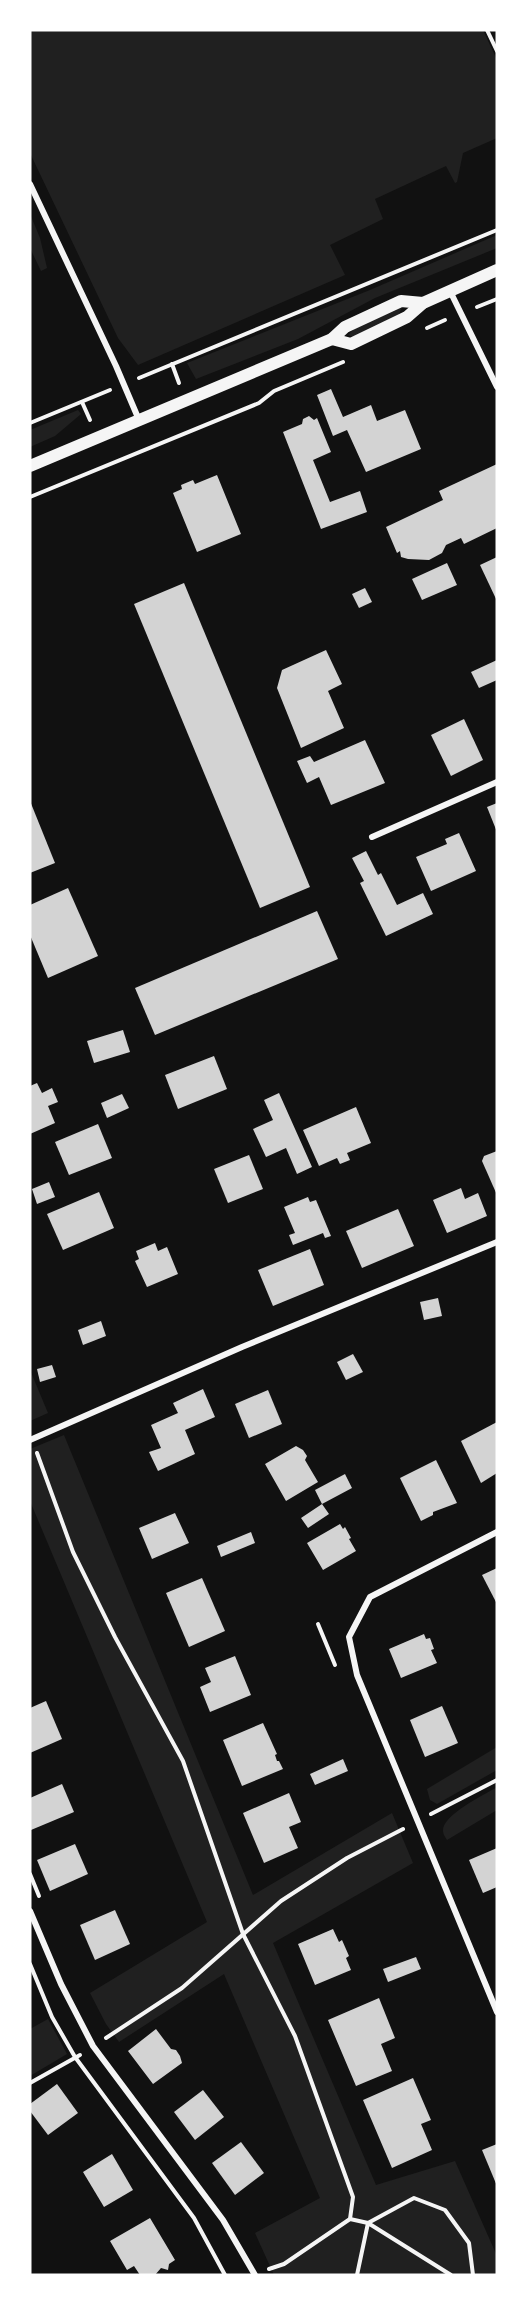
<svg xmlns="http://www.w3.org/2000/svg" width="527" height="2305" viewBox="0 0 527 2305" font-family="'Golos Text',sans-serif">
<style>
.green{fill:#202020}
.building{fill:#d3d3d3}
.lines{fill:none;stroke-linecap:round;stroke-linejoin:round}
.path{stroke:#f5f5f5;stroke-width:4}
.minor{stroke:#f5f5f5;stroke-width:6}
.secondary{stroke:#f5f5f5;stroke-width:12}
</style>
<rect width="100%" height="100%" fill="#111"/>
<g class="green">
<polygon points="30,30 483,30 497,60 497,138 463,153 457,182 455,183 446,166 375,199 383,219 330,245 345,275 138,365 118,338 30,153"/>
<polygon points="30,214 40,238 47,268 41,271 30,248"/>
<polygon points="497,235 497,248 375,298 298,339 196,379 187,363 370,290"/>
<polygon points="402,307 399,314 359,335 353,337 348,335 354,329"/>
<polygon points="78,410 81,414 55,436 30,447 30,430"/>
<polygon points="30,1370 48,1413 30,1421"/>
<polygon points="64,1435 253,1895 392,1813 413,1863 273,1943 376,2185 455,2161 497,2256 497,2275 274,2275 255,2233 320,2198 224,1974 119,2042 106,2024 90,1993 207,1922 30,1501 30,1449"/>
<polygon points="497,1747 497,1770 437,1804 430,1800 427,1789"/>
<path d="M497,1787V1810L447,1840C445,1837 443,1834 443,1831C442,1815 484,1795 497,1787Z"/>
<polygon points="48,2019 67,2054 30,2076 30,2029"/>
</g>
<g class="building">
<polygon points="331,389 343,417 371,405 377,421 405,410 421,449 366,472 347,430 333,436 317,395"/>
<polygon points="309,416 314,420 317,418 331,452 313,460 330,502 360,491 367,512 321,529 283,432 302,424 303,419"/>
<polygon points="497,464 497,528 464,544 461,538 446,545 442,553 429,560 408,559 401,557 400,551 397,553 386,527 443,500 439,491"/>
<polygon points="217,475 241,534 197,552 173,493 182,489 181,485 193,480 195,484"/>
<polygon points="497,557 497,601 480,565"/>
<polygon points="447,563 457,585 422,600 412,579"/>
<polygon points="184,583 310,887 260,908 134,604"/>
<polygon points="365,588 372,602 359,608 352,594"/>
<polygon points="326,650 342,684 328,691 344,728 301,748 277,688 282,670"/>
<polygon points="497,660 497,680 479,688 471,672"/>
<polygon points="464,719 483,760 451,776 431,735"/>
<polygon points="365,740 385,783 331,805 319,777 307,783 297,761 310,756 314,762"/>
<polygon points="30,801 55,863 30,873"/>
<polygon points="497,803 497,832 487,807"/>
<polygon points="459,833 476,871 431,891 416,857 447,844 445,839"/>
<polygon points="366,851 378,875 381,873 397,905 423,893 433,914 386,936 360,883 364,881 352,858"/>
<polygon points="68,888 98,956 48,978 30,935 30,905"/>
<polygon points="317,911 338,959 155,1035 135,988"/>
<polygon points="123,1030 130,1052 94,1063 87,1041"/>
<polygon points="214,1056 227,1089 178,1109 165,1075"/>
<polygon points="37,1083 42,1093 52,1088 58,1102 48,1106 55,1123 30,1134 30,1086"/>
<polygon points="279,1093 312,1167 297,1174 286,1148 266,1157 253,1129 273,1120 264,1100"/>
<polygon points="122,1094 129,1108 107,1118 101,1103"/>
<polygon points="356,1107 371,1143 347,1153 350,1160 340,1164 337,1158 319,1166 303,1130"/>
<polygon points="98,1124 112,1158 69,1175 55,1142"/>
<polygon points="497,1151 497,1195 482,1161 484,1156"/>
<polygon points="249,1155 263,1189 228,1203 214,1169"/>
<polygon points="49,1182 55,1197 37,1204 32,1189"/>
<polygon points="461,1188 465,1199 478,1193 487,1216 447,1233 433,1200"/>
<polygon points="99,1192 114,1228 63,1250 47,1214"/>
<polygon points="308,1197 310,1202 316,1200 331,1236 325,1238 323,1233 293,1245 289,1235 295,1233 284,1207"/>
<polygon points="398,1209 414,1246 362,1268 346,1231"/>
<polygon points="155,1243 158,1251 167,1247 178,1274 147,1287 135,1261 139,1259 136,1251"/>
<polygon points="310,1249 324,1285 273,1306 258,1270"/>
<polygon points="438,1298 442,1316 424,1320 420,1302"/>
<polygon points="101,1321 106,1336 83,1345 78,1330"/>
<polygon points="353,1354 363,1372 346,1380 337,1362"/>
<polygon points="52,1365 56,1377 40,1382 37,1369"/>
<polygon points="203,1389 215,1417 185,1430 195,1454 158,1471 149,1452 161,1448 151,1425 178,1413 173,1403"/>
<polygon points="268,1390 282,1424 249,1438 235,1404"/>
<polygon points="497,1422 497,1473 481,1483 461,1441"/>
<polygon points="296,1446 303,1450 307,1456 305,1460 318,1482 286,1501 265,1464"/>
<polygon points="436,1460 457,1503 433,1512 433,1515 421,1521 400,1478"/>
<polygon points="345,1474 352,1488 322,1504 329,1514 308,1528 301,1518 322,1504 315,1490"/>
<polygon points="175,1513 189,1543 152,1559 139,1528"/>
<polygon points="340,1524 343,1529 345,1527 351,1538 349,1539 356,1551 323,1570 307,1543"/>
<polygon points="251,1532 255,1543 221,1557 217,1546"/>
<polygon points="497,1568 497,1604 482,1575"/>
<polygon points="202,1578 225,1631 189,1647 166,1593"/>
<polygon points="424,1634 426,1639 430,1638 434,1649 431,1650 437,1663 401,1678 389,1649"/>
<polygon points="235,1656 251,1695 210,1712 200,1687 211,1682 205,1668"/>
<polygon points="46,1701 62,1739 30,1753 30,1708"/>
<polygon points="442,1706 458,1743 425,1757 410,1720"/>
<polygon points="263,1723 277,1754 275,1755 277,1761 279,1761 283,1769 242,1786 223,1740"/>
<polygon points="343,1759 348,1771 315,1785 310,1774"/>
<polygon points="62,1784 74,1812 31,1830 30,1798"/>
<polygon points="289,1793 301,1822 289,1827 298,1848 264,1863 243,1813"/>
<polygon points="75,1844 88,1874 50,1891 37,1860"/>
<polygon points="497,1848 497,1887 483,1893 469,1860"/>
<polygon points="115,1910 130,1944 95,1960 80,1925"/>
<polygon points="333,1929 339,1942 342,1940 349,1956 346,1958 351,1970 315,1985 298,1944"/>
<polygon points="416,1957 421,1969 388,1982 383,1969"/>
<polygon points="379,1998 395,2038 381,2044 392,2071 356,2086 328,2020"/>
<polygon points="156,2029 171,2049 176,2050 180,2056 182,2063 153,2084 128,2051"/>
<polygon points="413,2078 431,2120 421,2124 432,2150 392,2168 363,2100"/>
<polygon points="57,2084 78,2113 48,2135 30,2111 30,2104"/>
<polygon points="203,2090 224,2117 195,2140 174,2112"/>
<polygon points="241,2142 264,2173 235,2195 212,2163"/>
<polygon points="497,2144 497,2186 482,2150"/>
<polygon points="112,2154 133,2190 104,2207 83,2172"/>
<polygon points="150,2218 175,2260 169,2264 168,2270 161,2268 155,2275 140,2275 134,2266 127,2270 110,2241"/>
</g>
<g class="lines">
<g class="path">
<polyline points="487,30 497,51"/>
<polyline points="477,307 497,299"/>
<polyline points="427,328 445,320"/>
<polyline points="172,364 179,383"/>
<polyline points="139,378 497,230"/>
<polyline points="82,402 90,420"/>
<polyline points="30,423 110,390"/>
<polyline points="30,497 259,403 274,391 343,362"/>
<polyline points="37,1453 73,1552 115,1637 183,1761 243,1934 295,2036 353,2197 350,2219 284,2264 269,2269"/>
<polyline points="318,1624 335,1665"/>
<polyline points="431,1814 497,1780"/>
<polyline points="30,1874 39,1896"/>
<polyline points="30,1964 52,2017 75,2057 194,2218 225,2275"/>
<polyline points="106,2038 182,1988 281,1901 347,1858 403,1829"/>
<polyline points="30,2083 80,2055"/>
<polyline points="350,2219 368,2223 414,2198 445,2210 469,2243 473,2275"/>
<polyline points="357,2275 368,2223 451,2275"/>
</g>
<g class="minor">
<polyline points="30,184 116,366 139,420"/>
<polyline points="450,291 497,387"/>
<polyline points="372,837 497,782"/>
<polyline points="30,1440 242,1347 497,1242"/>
<polyline points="497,1532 370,1597 349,1637 357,1675 497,2012"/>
<polyline points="30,1911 61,1984 93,2046 223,2220 255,2275"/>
</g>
<g class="secondary">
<polyline points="332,339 351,344 407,317 423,303 497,270"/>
<polyline points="30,466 332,339 345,327 401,301 423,303"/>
</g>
</g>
<rect width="527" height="2305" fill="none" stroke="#ffffff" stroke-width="63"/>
</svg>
